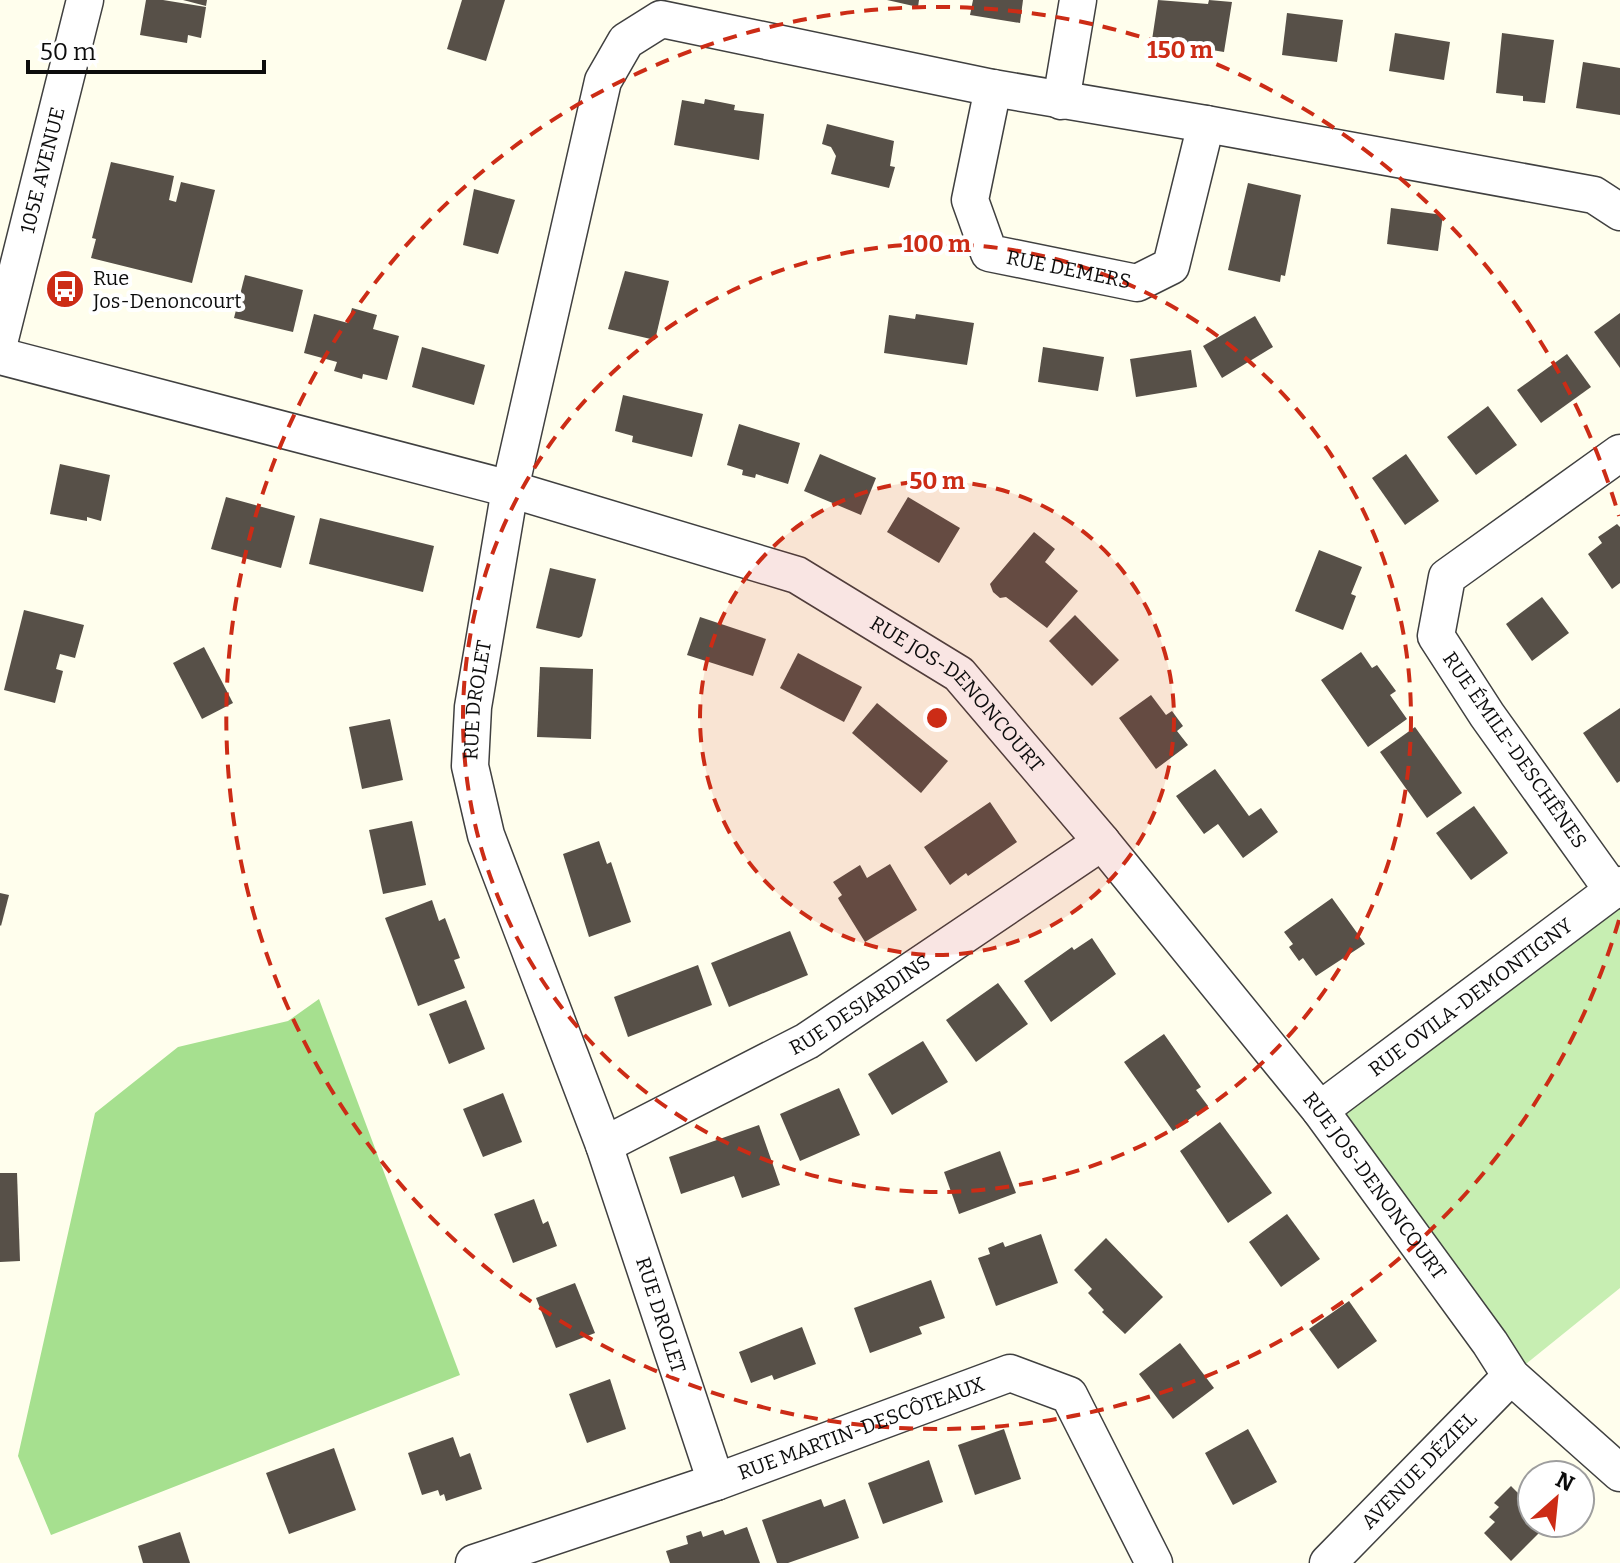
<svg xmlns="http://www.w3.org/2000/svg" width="1620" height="1563" viewBox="0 0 1620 1563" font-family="Bitter,serif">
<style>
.green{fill:#c7eeb2}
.forest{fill:#a6e08f}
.building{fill:#575048}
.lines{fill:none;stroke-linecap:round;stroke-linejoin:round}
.minor-casing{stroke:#404040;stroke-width:39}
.minor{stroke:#fff;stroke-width:36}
.ring{fill:none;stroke:#cc2c16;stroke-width:4;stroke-dasharray:14 10}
.labels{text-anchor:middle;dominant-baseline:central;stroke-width:8;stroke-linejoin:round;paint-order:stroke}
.street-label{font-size:20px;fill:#0d0d0d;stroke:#fff}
.poi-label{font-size:20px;fill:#0d0d0d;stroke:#fff;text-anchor:start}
.centre{fill:#cc2c16;stroke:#fff;stroke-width:4}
.ring-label{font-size:24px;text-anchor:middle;font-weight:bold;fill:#cc2c16;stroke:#fff;stroke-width:8;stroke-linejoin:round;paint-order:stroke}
</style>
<rect width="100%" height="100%" fill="#fffeed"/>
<polygon class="green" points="1620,885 1620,1288 1511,1376 1320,1110"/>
<polygon class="forest" points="319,999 460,1375 51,1535 18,1456 95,1113 178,1047 288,1021"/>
<g class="building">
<polygon points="146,0 163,0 206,7 201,38 188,35 187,43 140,35"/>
<polygon points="183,0 207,0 206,6"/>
<polygon points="462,0 505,0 486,61 447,49"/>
<polygon points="887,0 919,0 918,7"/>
<polygon points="973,0 1023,0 1020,23 970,15"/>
<polygon points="1158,0 1208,4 1209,0 1232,2 1224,52 1152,40"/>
<polygon points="1287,13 1343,20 1337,62 1282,55"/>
<polygon points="1395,33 1450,42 1444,80 1389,71"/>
<polygon points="1502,33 1554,40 1545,103 1523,101 1523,96 1496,93"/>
<polygon points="1583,62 1620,68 1620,115 1576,108"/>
<polygon points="705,99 735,105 734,110 764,114 759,160 674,145 682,100 704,104"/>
<polygon points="827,124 894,141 890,166 895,167 889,188 831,174 836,156 831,147 822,144"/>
<polygon points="111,162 174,176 169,200 176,202 181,182 215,190 192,283 91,258 96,239 92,238"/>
<polygon points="1248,183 1301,195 1285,276 1281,275 1280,282 1228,270"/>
<polygon points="474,189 515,200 498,254 463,245"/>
<polygon points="1391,208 1443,215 1438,251 1387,244"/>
<polygon points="625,271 669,281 655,340 608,329"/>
<polygon points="245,275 303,290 293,332 234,318"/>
<polygon points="352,308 377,315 373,329 399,336 387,380 363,374 362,379 334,371 337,362 304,353 314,314 348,323"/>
<polygon points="1620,313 1620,368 1594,332"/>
<polygon points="916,314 974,323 967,365 884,353 889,315 915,319"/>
<polygon points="1255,316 1273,347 1222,378 1203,346"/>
<polygon points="422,347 485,365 474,405 412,387"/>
<polygon points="1043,347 1104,357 1098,391 1038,382"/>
<polygon points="1191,350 1197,387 1136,397 1130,359"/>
<polygon points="1567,354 1591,387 1541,423 1517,390"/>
<polygon points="623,395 703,414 692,457 632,442 633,436 615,431"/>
<polygon points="1488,406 1517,445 1476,475 1447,437"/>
<polygon points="739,424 800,443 788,484 756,474 755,478 742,475 743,470 727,465"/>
<polygon points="820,454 876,478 861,515 804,491"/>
<polygon points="1406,454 1439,501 1405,525 1372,478"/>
<polygon points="60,464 110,475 101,521 87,517 87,521 50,514"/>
<polygon points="226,497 295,516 281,568 211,549"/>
<polygon points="908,497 960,528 939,563 887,532"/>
<polygon points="320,518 434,546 423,592 309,564"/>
<polygon points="1617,524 1620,527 1620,583 1612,589 1588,554 1602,543 1598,537"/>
<polygon points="1034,532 1055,549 1045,562 1078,591 1047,628 1006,597 1000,598 993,592 990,584"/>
<polygon points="1319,550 1362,567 1351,594 1356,596 1343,630 1295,611"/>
<polygon points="550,568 596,579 582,636 579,638 536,628"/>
<polygon points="1542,597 1569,633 1532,661 1506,624"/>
<polygon points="24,610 84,625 75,658 60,654 56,669 63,671 55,703 4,690"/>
<polygon points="1075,615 1119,660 1092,686 1049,641"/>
<polygon points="700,617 766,639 753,676 687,655"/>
<polygon points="204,647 233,703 202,719 173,663"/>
<polygon points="1361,652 1372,668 1377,665 1396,691 1390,695 1407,719 1368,747 1321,680"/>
<polygon points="798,653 862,687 844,722 780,688"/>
<polygon points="540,667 593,669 591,739 537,737"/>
<polygon points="1151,695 1166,715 1172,711 1183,726 1177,731 1188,745 1156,769 1119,718"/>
<polygon points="877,703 948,761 921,793 852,733"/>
<polygon points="1620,708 1620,781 1617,783 1583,733"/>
<polygon points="390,719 403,780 362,789 349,727"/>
<polygon points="1415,727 1462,793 1427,818 1380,752"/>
<polygon points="1215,769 1249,816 1261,808 1278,832 1243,858 1218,824 1204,834 1176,796"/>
<polygon points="990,802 1017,842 968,876 966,873 950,885 924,847"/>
<polygon points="1474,806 1508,853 1471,880 1436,833"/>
<polygon points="412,821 426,885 383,894 369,830"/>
<polygon points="599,841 607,864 611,862 631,922 589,937 563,854"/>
<polygon points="890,864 917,910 865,942 839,900 838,898 842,895 833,882 860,865 867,878"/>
<polygon points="0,893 9,895 1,926 0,925"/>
<polygon points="1332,898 1365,944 1316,976 1303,958 1299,961 1289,947 1293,944 1284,932"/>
<polygon points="432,900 439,921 445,918 460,958 454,960 465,988 418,1006 385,918"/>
<polygon points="790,931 808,975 729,1007 711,963"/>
<polygon points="1092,938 1116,974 1051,1022 1024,981 1072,947 1074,950"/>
<polygon points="698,965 712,1005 628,1037 614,997"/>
<polygon points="998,983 1028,1024 976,1062 946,1020"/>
<polygon points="466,1000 485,1049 449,1064 429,1014"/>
<polygon points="1164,1034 1201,1087 1196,1090 1208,1106 1173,1131 1124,1062"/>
<polygon points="923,1041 948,1082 892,1115 868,1074"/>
<polygon points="839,1088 860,1135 800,1161 780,1114"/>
<polygon points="503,1093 522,1142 483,1157 463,1109"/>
<polygon points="1220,1122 1272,1193 1228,1223 1180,1151"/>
<polygon points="759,1125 780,1185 742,1198 734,1176 681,1194 669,1157"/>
<polygon points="1000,1151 1016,1193 959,1214 944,1172"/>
<polygon points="0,1173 17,1173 20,1261 0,1262"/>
<polygon points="534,1199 543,1224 548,1221 557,1246 513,1263 494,1214"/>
<polygon points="1287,1214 1320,1259 1281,1287 1249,1242"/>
<polygon points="1041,1234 1058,1283 996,1306 978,1258 990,1254 988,1248 1003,1242 1005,1247"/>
<polygon points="1106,1238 1163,1297 1125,1334 1102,1312 1104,1310 1088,1293 1092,1289 1074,1270"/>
<polygon points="931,1280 945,1318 919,1327 922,1334 870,1353 854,1308"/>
<polygon points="575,1283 595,1333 556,1348 536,1298"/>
<polygon points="1349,1301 1377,1341 1338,1369 1309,1329"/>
<polygon points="802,1327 816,1364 774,1380 772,1375 751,1383 739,1352"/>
<polygon points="1180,1343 1214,1388 1173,1419 1139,1374"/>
<polygon points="610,1379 626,1429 587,1443 569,1394"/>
<polygon points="1004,1429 1021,1479 975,1495 958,1445"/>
<polygon points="1248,1429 1277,1482 1233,1505 1205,1453"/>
<polygon points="453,1437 460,1457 470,1453 482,1489 446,1501 444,1494 440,1496 438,1490 422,1495 408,1453"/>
<polygon points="334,1448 356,1510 289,1534 266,1473"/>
<polygon points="929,1460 943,1502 883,1524 868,1483"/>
<polygon points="1511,1486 1532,1507 1532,1523 1549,1523 1511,1561 1484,1533 1495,1522 1489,1517 1499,1507 1494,1503"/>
<polygon points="821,1499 824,1507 845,1499 859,1538 788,1563 777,1563 762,1520"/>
<polygon points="747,1527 760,1563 670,1563 666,1551 688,1544 686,1536 701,1531 703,1537 723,1530 725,1535"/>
<polygon points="180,1532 190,1563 143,1563 138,1546"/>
</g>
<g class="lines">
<defs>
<g id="minor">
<path id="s1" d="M993,88L970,200L989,253L1137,283L1171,266L1206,124"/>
<polyline points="1061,101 1078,0"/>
<path id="s2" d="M0,339L85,0"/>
<path id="s3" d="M0,356L510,489L797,575L959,674L1102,842L1320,1110L1490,1343L1511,1376L1620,1473"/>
<polyline points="1613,891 1487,715 1436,636 1447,577 1620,453"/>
<path id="s4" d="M1320,1110L1620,885"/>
<path id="s5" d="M604,1145L807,1041L1102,842"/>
<path id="s6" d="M716,1482L604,1145L486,835L470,766L473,707L510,489L603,81L626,41L661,19L993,88L1206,124L1594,195L1620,212"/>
<path id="s7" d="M474,1563L716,1482L1010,1373L1069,1395L1154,1563"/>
<path id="s8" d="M1328,1563L1511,1376"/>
</g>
</defs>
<use href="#minor" class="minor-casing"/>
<use href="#minor" class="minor"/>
</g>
<circle cx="937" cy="718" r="237" fill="#cc2c16" fill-opacity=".12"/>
<g class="ring">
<circle cx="937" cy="718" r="237"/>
<circle cx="937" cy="718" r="474"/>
<path d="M1619 920A711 711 0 1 1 1619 516"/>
</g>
<defs>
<symbol id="bus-disc" viewBox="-11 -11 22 22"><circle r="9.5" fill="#cc2c16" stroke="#fff"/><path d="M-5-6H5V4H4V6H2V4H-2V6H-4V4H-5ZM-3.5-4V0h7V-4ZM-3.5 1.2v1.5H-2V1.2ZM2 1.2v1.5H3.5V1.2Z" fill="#fff"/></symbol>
</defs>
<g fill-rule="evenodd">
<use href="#bus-disc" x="43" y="267" width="44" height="44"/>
</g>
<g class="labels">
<g class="street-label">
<text stroke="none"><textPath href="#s2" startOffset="174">105E AVENUE</textPath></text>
<text stroke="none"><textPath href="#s1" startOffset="252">RUE DEMERS</textPath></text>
<text stroke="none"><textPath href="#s3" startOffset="1028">RUE JOS-DENONCOURT</textPath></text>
<text stroke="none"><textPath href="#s6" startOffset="824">RUE DROLET</textPath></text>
<text transform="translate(1515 750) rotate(55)">RUE ÉMILE-DESCHÊNES</text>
<text stroke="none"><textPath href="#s4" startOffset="188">RUE OVILA-DEMONTIGNY</textPath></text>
<text stroke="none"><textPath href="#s5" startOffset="292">RUE DESJARDINS</textPath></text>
<text stroke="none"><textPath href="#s3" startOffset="1676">RUE JOS-DENONCOURT</textPath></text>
<text transform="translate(661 1315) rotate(72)">RUE DROLET</text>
<text stroke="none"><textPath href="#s7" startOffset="410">RUE MARTIN-DESCÔTEAUX</textPath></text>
<text stroke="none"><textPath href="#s8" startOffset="130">AVENUE DÉZIEL</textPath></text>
</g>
<g class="poi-label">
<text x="93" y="278">Rue<tspan x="93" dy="23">Jos-Denoncourt</tspan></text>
</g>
</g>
<circle cx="937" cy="718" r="12" class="centre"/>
<g class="ring-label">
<text x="1180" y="58">150 m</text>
<text x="937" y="252">100 m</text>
<text x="937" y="489">50 m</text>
</g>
<g transform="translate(1556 1499) rotate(27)"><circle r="38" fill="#ffffff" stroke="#9e9e9e" stroke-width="2"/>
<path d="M0-6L14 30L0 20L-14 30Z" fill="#cc2c16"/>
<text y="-12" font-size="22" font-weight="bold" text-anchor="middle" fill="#0d0d0d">N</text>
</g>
<path d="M28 60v12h236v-12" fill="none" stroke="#0d0d0d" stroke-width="4"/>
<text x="40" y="60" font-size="24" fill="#0d0d0d" stroke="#ffffff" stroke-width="6" paint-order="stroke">50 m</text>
</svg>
